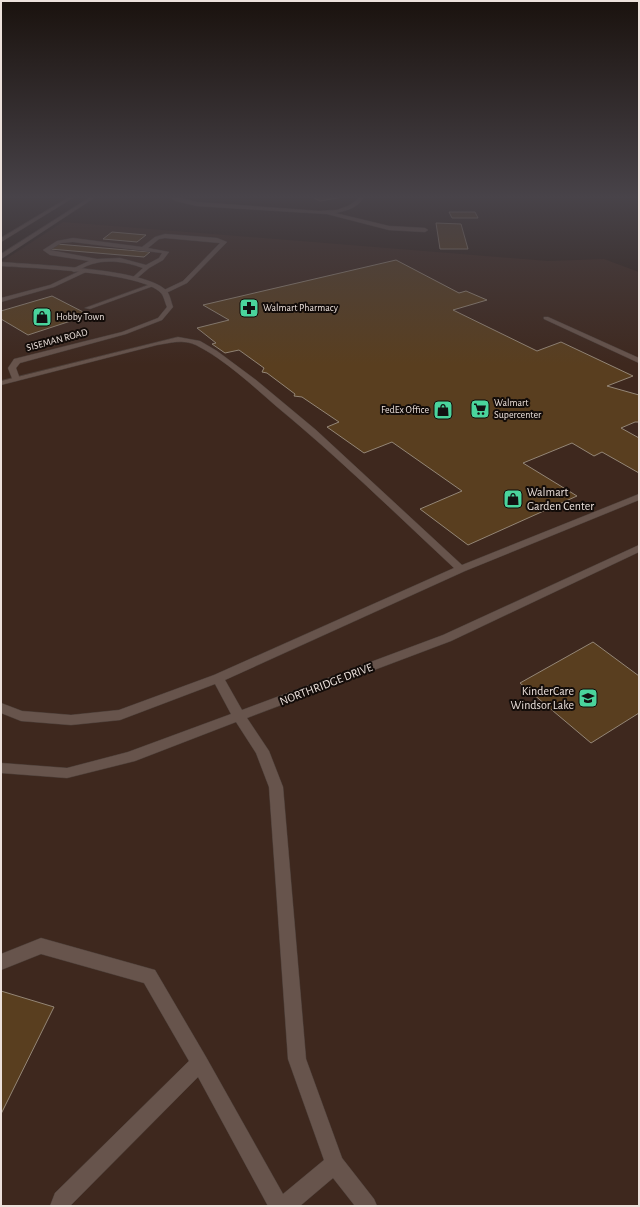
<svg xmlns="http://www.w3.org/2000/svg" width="640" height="1207" viewBox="0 0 640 1207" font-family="'Alegreya Sans',sans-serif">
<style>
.built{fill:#3e281e}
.building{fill:#593e1f;stroke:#948676}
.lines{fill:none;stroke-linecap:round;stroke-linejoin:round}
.service-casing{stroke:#4b3e38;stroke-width:1}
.minor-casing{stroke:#4b3e38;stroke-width:1}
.secondary-casing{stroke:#4b3e38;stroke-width:1}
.service{fill:#67544c;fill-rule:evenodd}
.minor{fill:#67544c;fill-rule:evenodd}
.secondary{fill:#67544c;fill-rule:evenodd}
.labels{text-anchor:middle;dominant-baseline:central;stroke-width:4;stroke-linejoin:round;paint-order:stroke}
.far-poi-label{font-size:10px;fill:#ece1dc;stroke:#130c09;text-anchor:start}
.far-street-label{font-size:10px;fill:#ece1dc;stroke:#130c09}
.poi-label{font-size:12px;fill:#ece1dc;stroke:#130c09;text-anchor:start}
.street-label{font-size:12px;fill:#ece1dc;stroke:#130c09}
</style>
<rect width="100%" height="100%" fill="#302119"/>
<polygon class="built" points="63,222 548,261 604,259 639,272 639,1206 1,1206 1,262"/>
<g class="building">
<polygon points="310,196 340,196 343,197 320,201"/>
<polygon points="449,212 475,212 478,218 452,218"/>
<polygon points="436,223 461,224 468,249 440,249"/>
<polygon points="112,232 146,235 137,242 103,239"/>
<polygon points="57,244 150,252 144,257 50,249"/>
<polygon points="396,260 459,293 466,291 487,300 453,310 537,351 561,342 633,376 607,386 639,395 639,422 635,422 621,428 639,438 639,473 602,452 594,456 572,443 523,463 577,496 468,545 420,509 462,491 392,442 364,453 327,427 339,422 302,397 294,396 295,394 267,373 262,372 264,368 239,350 225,353 212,344 216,343 197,328 229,320 203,305"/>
<polygon points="52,296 89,315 28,335 1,319 1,311"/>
<polygon points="593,642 639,676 639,713 591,743 520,683"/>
<polygon points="1,991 54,1007 1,1114"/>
</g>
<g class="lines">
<defs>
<g id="service">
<path d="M167,196H172L197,202L319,211L337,210L348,206L357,200L360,196H364C360,207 346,211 335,213L389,226L425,228L428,230L425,232L389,230L327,214L197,206L176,201Z"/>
<path d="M165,234L217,238L227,242L187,283L164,294L162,293V291L183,281L220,243L165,238L159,239L148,248L169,252L163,260L149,268L135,280L132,278L143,268C127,262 108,259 92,264C85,266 80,270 74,272L72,271V269L89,261L50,255L43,250L57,241L73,238L142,247L155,237ZM73,242L162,253L159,258L146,265L120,258L97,259L50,250L61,243Z"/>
<polygon points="84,269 86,270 86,272 54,287 1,302 1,298 50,285"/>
<polygon points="151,284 156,285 90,309 85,308"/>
<polygon points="544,317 548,317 639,358 639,363 544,319"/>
<path d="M178,337L200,341L217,351L256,380L316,430L462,565L639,494V500L465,571L225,680L242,710L443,635L639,545V552L451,641L247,718L269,751L283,787L306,1059L342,1158L374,1199L377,1206H355L333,1178L300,1206H268L198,1077L70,1206H50L55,1193L189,1061L144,983L41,954L1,970V954L41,938L155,970L206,1057L283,1194L324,1160L288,1059L269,787L256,753L236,722L135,761L67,778L1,773V763L67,768L128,752L231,714L215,684L120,720L71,725L21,721L1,713V703L22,711L71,715L119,710L214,675L454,568C395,513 338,457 276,406C252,385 224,359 196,345C183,339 170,343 157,345L1,385V381Z"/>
</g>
<path id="minor" d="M1,262C36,265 142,268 166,290C170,294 171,302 173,307L162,320L126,334L20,363L16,368L20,379L16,381H13L8,368L14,359L122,332L158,318L167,307C165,303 164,296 161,293C142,272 32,268 1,266Z"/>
<g id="secondary">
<polygon points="71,196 76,196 1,242 1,238"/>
<polygon points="92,196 97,196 1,259 1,254"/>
</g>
</defs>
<use href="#service" class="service-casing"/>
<use href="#minor" class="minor-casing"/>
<use href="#secondary" class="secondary-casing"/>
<use href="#service" class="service"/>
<use href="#minor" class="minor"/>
<use href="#secondary" class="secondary"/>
</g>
<linearGradient id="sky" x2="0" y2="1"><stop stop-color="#1a120e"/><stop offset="0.54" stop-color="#484349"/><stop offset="1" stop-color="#484349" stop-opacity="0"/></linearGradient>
<rect width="640" height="365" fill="url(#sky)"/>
<defs>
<symbol id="pharmacy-square" viewBox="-11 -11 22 22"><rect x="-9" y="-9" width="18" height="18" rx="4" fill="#4ad49c" stroke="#130c09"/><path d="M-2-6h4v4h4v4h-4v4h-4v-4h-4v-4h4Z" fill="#111"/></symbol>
<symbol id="shop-square" viewBox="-11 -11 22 22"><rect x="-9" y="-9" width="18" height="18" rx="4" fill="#4ad49c" stroke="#130c09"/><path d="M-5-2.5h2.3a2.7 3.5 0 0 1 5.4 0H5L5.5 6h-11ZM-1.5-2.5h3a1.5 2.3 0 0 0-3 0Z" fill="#111"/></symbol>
<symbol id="supermarket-square" viewBox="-11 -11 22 22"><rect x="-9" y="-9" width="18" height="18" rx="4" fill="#4ad49c" stroke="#130c09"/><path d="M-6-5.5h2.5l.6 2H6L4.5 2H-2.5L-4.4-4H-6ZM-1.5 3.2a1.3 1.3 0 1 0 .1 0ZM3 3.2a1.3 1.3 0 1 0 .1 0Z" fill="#111"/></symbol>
<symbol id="school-square" viewBox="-11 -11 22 22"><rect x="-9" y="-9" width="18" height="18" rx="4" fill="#4ad49c" stroke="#130c09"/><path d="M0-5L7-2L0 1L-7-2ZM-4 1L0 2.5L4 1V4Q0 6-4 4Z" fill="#111"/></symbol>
</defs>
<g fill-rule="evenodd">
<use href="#pharmacy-square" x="238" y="297" width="22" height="22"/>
<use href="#shop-square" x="31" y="306" width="22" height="22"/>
<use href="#supermarket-square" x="469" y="398" width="22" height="22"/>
<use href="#shop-square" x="432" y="399" width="22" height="22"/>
<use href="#shop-square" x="502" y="488" width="22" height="22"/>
<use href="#school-square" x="577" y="687" width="22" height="22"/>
</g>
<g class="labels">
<g class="far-poi-label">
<text x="263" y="308">Walmart Pharmacy</text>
<text x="56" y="317">Hobby Town</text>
<text x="494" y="403">Walmart<tspan x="494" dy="12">Supercenter</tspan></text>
<text x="429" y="410" text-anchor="end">FedEx Office</text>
</g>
<g class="far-street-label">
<text transform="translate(57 340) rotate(-15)">SISEMAN ROAD</text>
</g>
<g class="poi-label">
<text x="527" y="492">Walmart<tspan x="527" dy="14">Garden Center</tspan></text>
<text x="574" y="691" text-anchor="end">KinderCare<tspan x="574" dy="14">Windsor Lake</tspan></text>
</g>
<g class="street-label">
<text transform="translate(326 684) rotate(-21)">NORTHRIDGE DRIVE</text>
</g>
</g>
<rect width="640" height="1207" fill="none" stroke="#ece1dc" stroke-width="4"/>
</svg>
